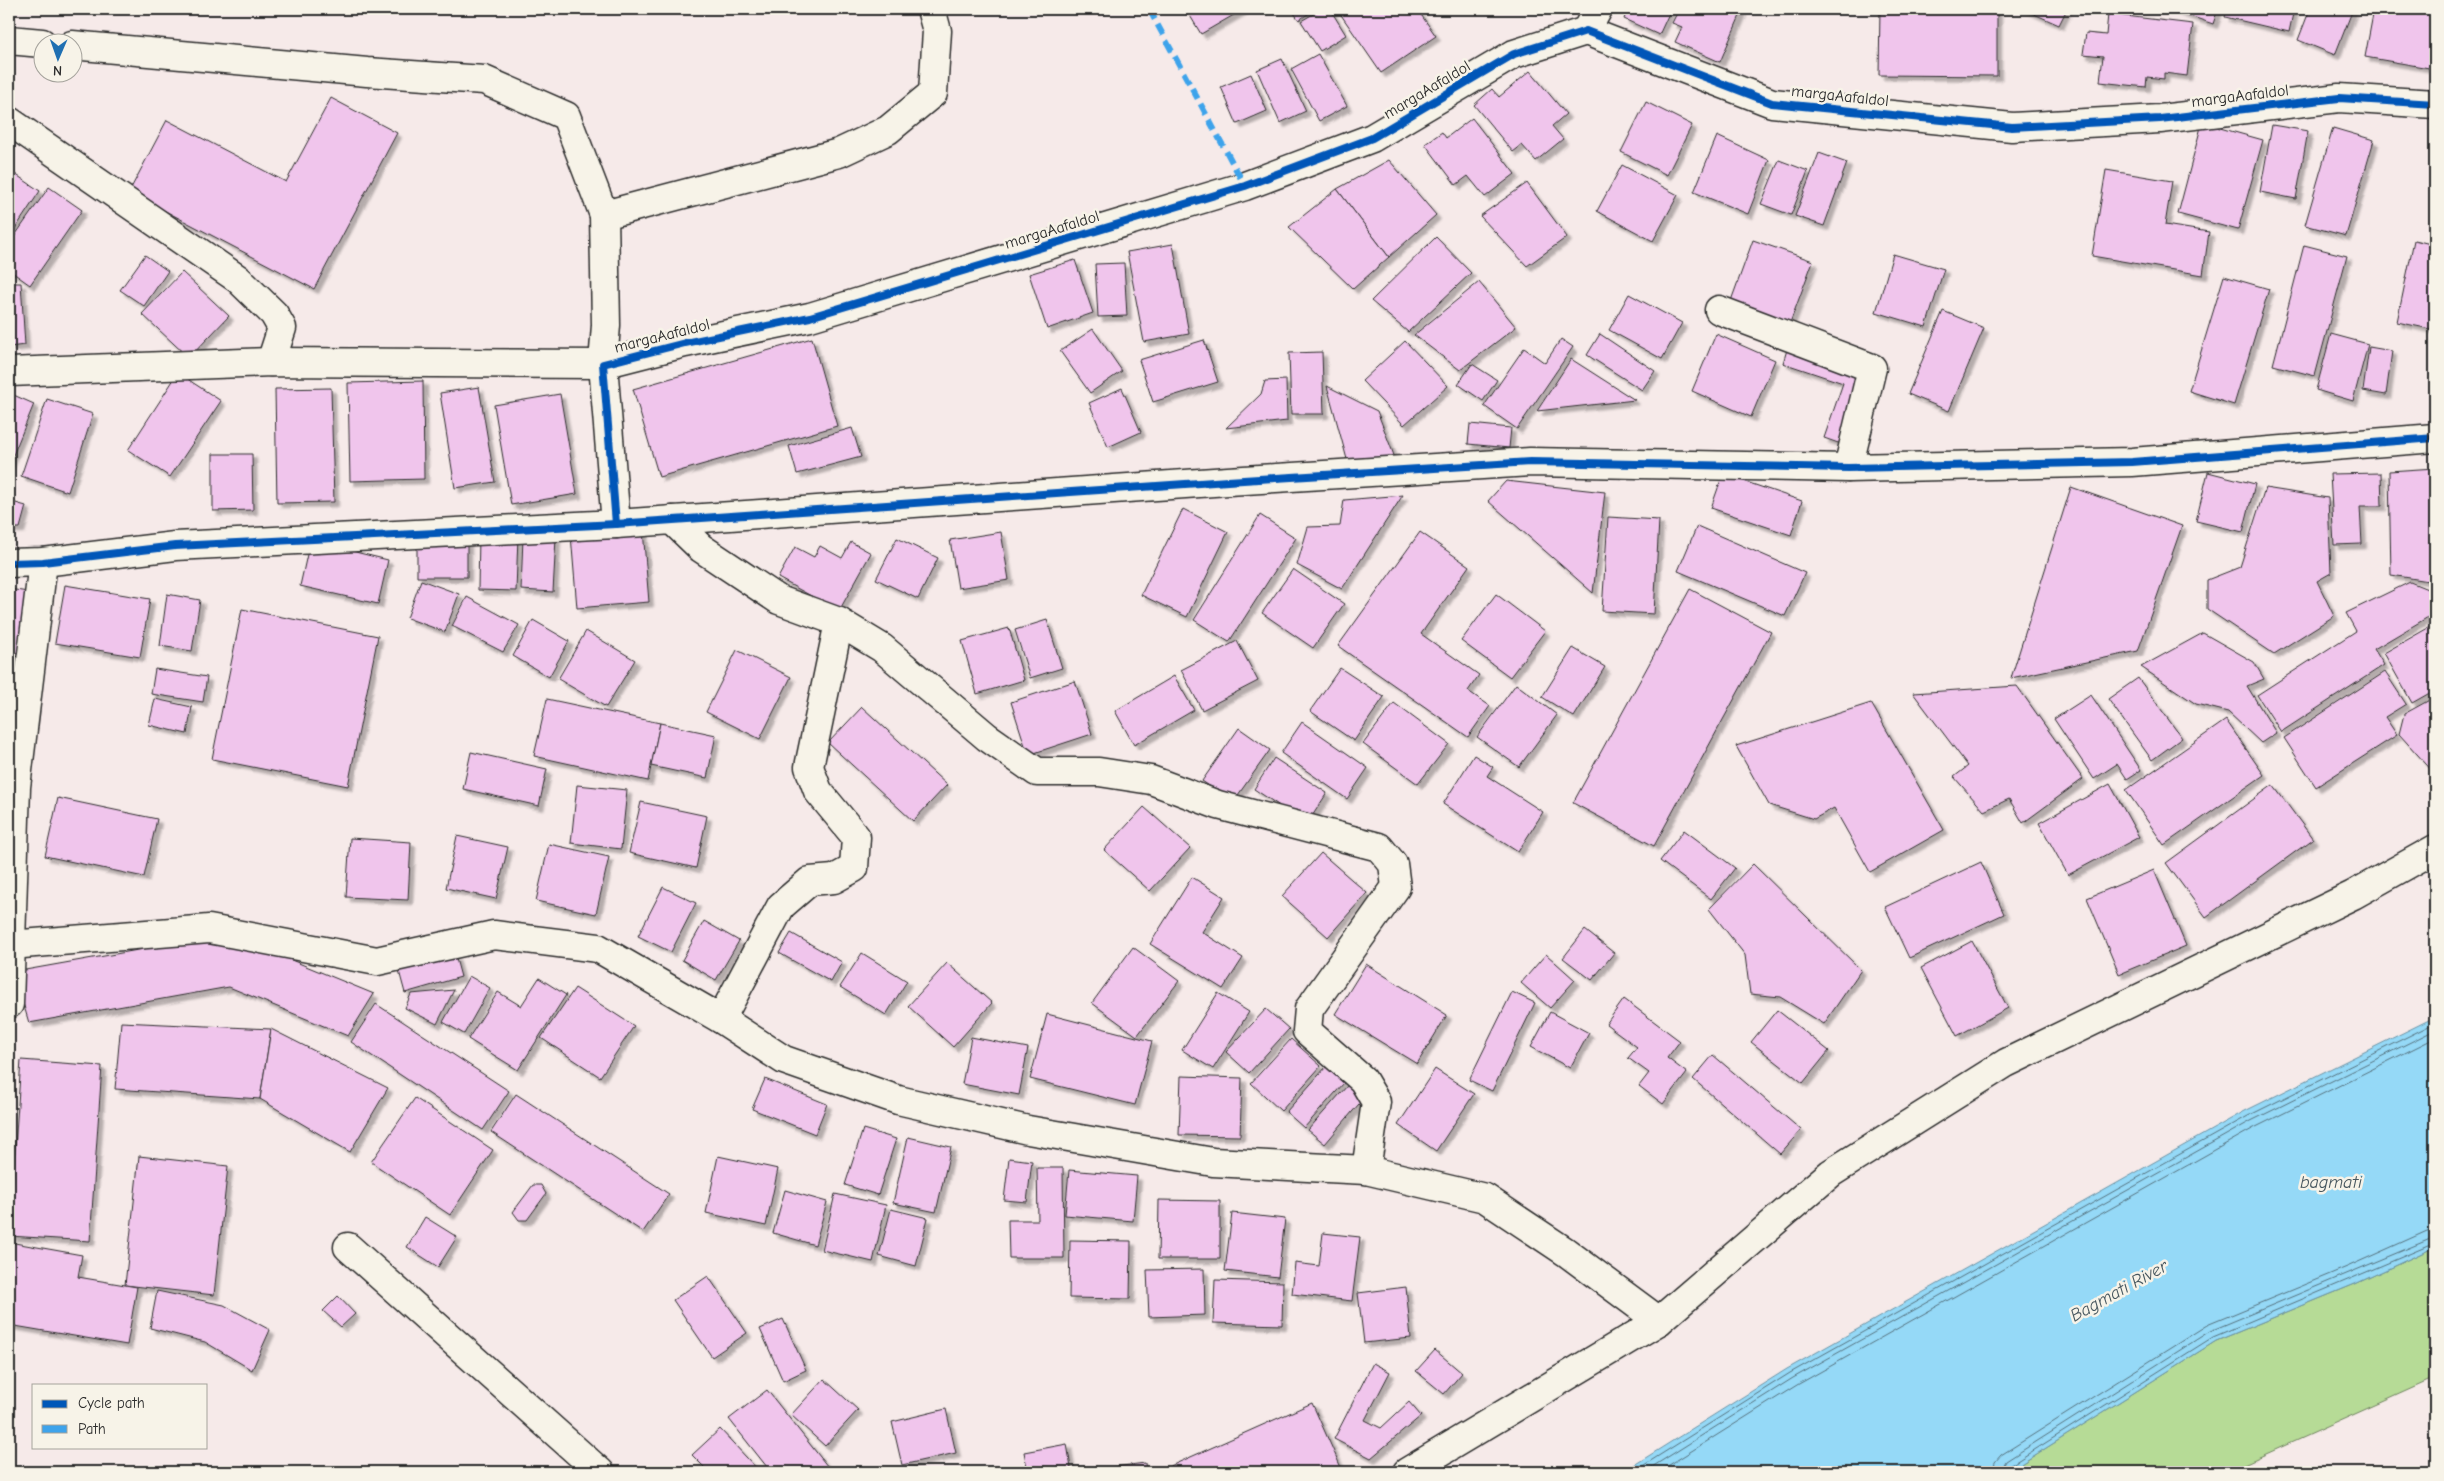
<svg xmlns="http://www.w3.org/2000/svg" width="2444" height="1481" viewBox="0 0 2444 1481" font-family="'Comic Neue',sans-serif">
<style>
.green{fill:#b6db96;stroke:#708360}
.water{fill:#95d9f7;stroke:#6b93a5}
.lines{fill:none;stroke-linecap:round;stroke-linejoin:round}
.shore{stroke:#55717d;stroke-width:1}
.building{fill:#f0c5ec;stroke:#2b2b2b;filter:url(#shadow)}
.minor-casing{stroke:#2b2b2b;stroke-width:31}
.minor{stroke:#f7f3e8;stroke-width:28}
.quiet{stroke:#3ea3eb;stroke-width:6;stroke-dasharray:12 6;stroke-linecap:butt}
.cycleway-casing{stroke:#f7f3e8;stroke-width:11}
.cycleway{stroke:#0057b8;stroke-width:8}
.labels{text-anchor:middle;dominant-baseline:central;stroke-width:5;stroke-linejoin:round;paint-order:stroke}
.street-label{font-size:16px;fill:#2b2b2b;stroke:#f7f3e8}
.water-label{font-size:18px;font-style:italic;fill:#46565e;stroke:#f7f3e8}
</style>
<defs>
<filter id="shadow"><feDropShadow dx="4.5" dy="4.5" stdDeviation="1" flood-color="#0004"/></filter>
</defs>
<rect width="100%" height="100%" fill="#f6eae9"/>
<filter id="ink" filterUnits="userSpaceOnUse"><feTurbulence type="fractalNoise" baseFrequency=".02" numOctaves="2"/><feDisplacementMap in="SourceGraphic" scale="10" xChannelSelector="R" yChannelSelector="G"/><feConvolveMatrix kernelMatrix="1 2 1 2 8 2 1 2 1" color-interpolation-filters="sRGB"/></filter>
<g filter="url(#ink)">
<polygon class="green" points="2435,1247 2435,1378 2226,1472 2008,1472 2216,1341 2355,1284"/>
<polygon class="water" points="2435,1017 2435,1247 2355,1284 2216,1341 2008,1472 1623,1472 1787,1369 2245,1111"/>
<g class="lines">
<g class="shore">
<polyline points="1633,1472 1790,1373 2248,1116 2435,1023"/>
<polyline points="1644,1472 1793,1378 2251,1121 2435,1030"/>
<polyline points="1658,1472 1797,1385 2254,1128 2435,1038"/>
<polyline points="1993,1472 1995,1462 2001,1455 2207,1325 2347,1267 2427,1231 2435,1229"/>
<polyline points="2000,1472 2006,1461 2210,1331 2435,1237"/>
<polyline points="2007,1472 2009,1466 2213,1337 2435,1243"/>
</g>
</g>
<g class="building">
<polygon points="1186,9 1244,9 1201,34"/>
<polygon points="1291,9 1315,9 1299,20"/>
<polygon points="1322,9 1330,9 1346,35 1320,51 1301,21"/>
<polygon points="1337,9 1417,9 1436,36 1381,73"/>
<polygon points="1628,9 1671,9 1659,35 1624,19"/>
<polygon points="1679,9 1737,9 1742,11 1720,62 1675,42 1682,27 1672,23"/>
<polygon points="1880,9 1997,9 1997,76 1879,75"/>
<polygon points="2023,9 2067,9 2059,25"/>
<polygon points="2170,9 2218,9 2213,24"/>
<polygon points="2227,9 2294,9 2289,32 2225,17"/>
<polygon points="2310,9 2353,9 2335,55 2298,40"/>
<polygon points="2374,9 2435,9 2435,69 2365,57"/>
<polygon points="2108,14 2193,24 2187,76 2164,73 2164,79 2147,77 2146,87 2100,82 2103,56 2083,54 2086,33 2106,35"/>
<polygon points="1318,54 1347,106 1319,121 1291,69"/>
<polygon points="1282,59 1306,111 1280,123 1257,70"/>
<polygon points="1530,71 1566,114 1552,126 1563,139 1536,161 1522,145 1513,152 1474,105 1492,89 1499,97"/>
<polygon points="1251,74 1267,111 1237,124 1221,87"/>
<polygon points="331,98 397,133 314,289 129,192 167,120 286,182"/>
<polygon points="1646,102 1692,125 1667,175 1621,152"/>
<polygon points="1472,118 1515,174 1485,197 1468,176 1456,185 1425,144 1442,132 1446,138"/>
<polygon points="2202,123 2263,140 2238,230 2178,214"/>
<polygon points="2272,125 2308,131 2296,199 2260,192"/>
<polygon points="2333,128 2374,140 2346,236 2305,225"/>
<polygon points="1717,136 1769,160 1748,214 1694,192"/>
<polygon points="1819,153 1847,163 1824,226 1795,216"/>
<polygon points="1389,160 1436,215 1389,257 1337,189"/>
<polygon points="1779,160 1808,171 1791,215 1761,204"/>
<polygon points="1622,165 1678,195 1653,241 1597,211"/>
<polygon points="2106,170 2172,181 2165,225 2209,232 2203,275 2092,256"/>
<polygon points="15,174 40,191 9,238 9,182"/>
<polygon points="1527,183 1567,237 1527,266 1480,216"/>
<polygon points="49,187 82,210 30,285 9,270 9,244"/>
<polygon points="1337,189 1389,257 1353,289 1289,227"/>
<polygon points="1436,237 1471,273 1408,332 1371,301"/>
<polygon points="1753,240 1813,261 1787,331 1728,309"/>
<polygon points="2414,240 2435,245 2435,330 2397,322"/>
<polygon points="1173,244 1189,334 1144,342 1127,252"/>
<polygon points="2304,245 2347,256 2315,376 2273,365"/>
<polygon points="1893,254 1944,269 1926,327 1876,312"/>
<polygon points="145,255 168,271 144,306 120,290"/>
<polygon points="1075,260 1093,313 1047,329 1029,274"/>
<polygon points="1124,263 1127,316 1098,317 1095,264"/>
<polygon points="182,272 229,316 189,358 142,314"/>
<polygon points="2224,276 2269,289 2234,405 2189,391"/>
<polygon points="1479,282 1516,327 1460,370 1414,335"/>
<polygon points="9,283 21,283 25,345 9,347"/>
<polygon points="1629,294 1682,323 1662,359 1609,330"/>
<polygon points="1943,311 1984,328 1949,411 1908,394"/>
<polygon points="1093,329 1122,371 1090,393 1060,351"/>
<polygon points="1600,334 1655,371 1642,390 1587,355"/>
<polygon points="1716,334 1775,360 1751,417 1692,391"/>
<polygon points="2331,334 2368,344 2353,401 2316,390"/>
<polygon points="812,338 837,426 659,477 633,389"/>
<polygon points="1561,339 1573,347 1517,429 1484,406 1524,348 1545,363"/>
<polygon points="1204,340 1218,382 1153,402 1139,360"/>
<polygon points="1405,341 1448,386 1404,425 1362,381"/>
<polygon points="1789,343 1870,370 1844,445 1824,438 1843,383 1783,363"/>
<polygon points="2369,347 2392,351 2386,395 2363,391"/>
<polygon points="1322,352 1324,414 1291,414 1289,353"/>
<polygon points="1571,359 1635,400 1537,411"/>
<polygon points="1472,364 1497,380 1483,401 1458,384"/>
<polygon points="178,373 221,401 170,477 128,450"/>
<polygon points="1286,380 1287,421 1226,428 1261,394 1265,381"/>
<polygon points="423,381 424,479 350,481 348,383"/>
<polygon points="1327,386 1377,411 1395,458 1348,463"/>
<polygon points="479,387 495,482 455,488 440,393"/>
<polygon points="331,388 334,502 277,503 275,389"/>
<polygon points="1122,388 1141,432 1108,447 1089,403"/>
<polygon points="9,393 34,404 9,465"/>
<polygon points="560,394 577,494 511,505 494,405"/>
<polygon points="47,399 93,414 68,492 21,476"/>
<polygon points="1470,424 1511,428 1509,448 1468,444"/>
<polygon points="852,428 861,457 797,474 789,446"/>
<polygon points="213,454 252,454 253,510 213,511"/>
<polygon points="2435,468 2435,582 2391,575 2389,471"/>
<polygon points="2208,472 2255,484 2243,532 2196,521"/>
<polygon points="2381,473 2382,506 2360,506 2362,544 2334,545 2330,474"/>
<polygon points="1723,474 1802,501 1791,535 1711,508"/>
<polygon points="1506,481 1605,492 1593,593 1488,501"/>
<polygon points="2071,487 2182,526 2138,651 2011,678"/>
<polygon points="2265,488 2328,498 2331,573 2317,581 2334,616 2274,654 2207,609 2207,580 2240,567"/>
<polygon points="1403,495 1342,589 1297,565 1308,527 1340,526 1344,500"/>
<polygon points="9,501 26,506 20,528 9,528"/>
<polygon points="1183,509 1228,532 1187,617 1141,595"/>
<polygon points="1260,515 1296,538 1229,642 1194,620"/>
<polygon points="1608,517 1659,520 1654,614 1602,611"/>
<polygon points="1697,526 1805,573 1785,616 1678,571"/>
<polygon points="643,530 649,602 577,608 571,535"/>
<polygon points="1001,532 1009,580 958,588 950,540"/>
<polygon points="1420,532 1469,566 1421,634 1479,675 1468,691 1490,706 1468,737 1338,646"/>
<polygon points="479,536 518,536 516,591 478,590"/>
<polygon points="523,537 556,538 553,592 521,590"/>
<polygon points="897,538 938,558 918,599 876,579"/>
<polygon points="417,540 467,541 467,577 417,577"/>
<polygon points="310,541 388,560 378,604 300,586"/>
<polygon points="851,542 871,553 839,611 778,578 795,547 814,557 820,546 842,558"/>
<polygon points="1293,569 1344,604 1313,648 1262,613"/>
<polygon points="421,580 459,594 445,632 407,618"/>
<polygon points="2410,582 2435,592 2435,613 2374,649 2384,665 2281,732 2257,695 2356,631 2346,613"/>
<polygon points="65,585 150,599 140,657 55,643"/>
<polygon points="9,589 28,592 19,660 9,659"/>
<polygon points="1690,589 1771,632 1654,846 1573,803"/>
<polygon points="167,594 200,600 192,651 160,646"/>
<polygon points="1496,594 1545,631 1510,677 1461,641"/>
<polygon points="467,597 519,625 503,652 452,626"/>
<polygon points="242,609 378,636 348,786 212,759"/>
<polygon points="533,620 569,641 549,677 513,656"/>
<polygon points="1047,620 1062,668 1030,678 1015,630"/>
<polygon points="2435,624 2435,690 2412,703 2384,653"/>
<polygon points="1009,628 1024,680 977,694 962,641"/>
<polygon points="586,631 635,660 606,707 558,679"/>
<polygon points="2203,633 2254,662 2264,679 2247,686 2276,733 2261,743 2228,712 2196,704 2141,667"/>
<polygon points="1237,641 1258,681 1202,710 1181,670"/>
<polygon points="1573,648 1605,667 1574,717 1542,697"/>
<polygon points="737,650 791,677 760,739 706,712"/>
<polygon points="1340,668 1384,697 1354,741 1310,711"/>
<polygon points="155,669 207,677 203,702 151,694"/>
<polygon points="2385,672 2406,704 2385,717 2397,735 2316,787 2284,738"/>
<polygon points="1174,676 1194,710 1134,745 1115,711"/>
<polygon points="2138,678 2182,738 2152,760 2108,699"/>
<polygon points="1075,681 1092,734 1028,755 1011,702"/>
<polygon points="1516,684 1557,715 1519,767 1477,737"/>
<polygon points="2017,686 2083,779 2023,823 2009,799 1984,811 1954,777 1968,766 1913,693"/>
<polygon points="2091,695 2141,770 2127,779 2117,764 2094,779 2054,719"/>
<polygon points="2435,697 2435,774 2399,734 2404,714"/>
<polygon points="155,699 192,707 187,734 149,725"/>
<polygon points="547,699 660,723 648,781 534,756"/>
<polygon points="1394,703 1449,744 1418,784 1363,744"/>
<polygon points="1871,703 1944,830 1870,872 1834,808 1814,819 1769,805 1736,746"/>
<polygon points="862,707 947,785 913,821 828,743"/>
<polygon points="2226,720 2264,775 2164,845 2126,790"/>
<polygon points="1302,722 1368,768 1347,799 1281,753"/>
<polygon points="660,723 716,735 707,778 651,766"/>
<polygon points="1239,728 1270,750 1233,802 1202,781"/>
<polygon points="471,752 547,769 539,806 463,789"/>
<polygon points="1474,755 1493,767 1487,776 1543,812 1518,852 1443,804"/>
<polygon points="1274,758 1327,793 1307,824 1254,789"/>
<polygon points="2110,784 2139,837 2068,875 2039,823"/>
<polygon points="577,785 627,790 621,849 571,843"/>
<polygon points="2273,785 2313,839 2206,917 2166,863"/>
<polygon points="58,798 157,819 144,877 45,856"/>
<polygon points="641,802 707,816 696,868 629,853"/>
<polygon points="1144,807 1190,848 1150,891 1104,850"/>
<polygon points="1684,830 1735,868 1711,899 1660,861"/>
<polygon points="457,836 508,847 496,899 446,888"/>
<polygon points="350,838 411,842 408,900 346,897"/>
<polygon points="549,844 609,857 596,914 536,901"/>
<polygon points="1321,853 1367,893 1328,937 1282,896"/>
<polygon points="1981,862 2004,914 1909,958 1885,907"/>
<polygon points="1753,864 1861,970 1824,1024 1780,997 1750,994 1745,955 1709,909"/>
<polygon points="2154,870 2186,946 2119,974 2087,898"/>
<polygon points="1192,877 1224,897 1202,932 1243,958 1223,989 1150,944"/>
<polygon points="663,887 696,903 671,952 638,936"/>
<polygon points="704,921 739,941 716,980 682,960"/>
<polygon points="1585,930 1614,953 1592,980 1563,958"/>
<polygon points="791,933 842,962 831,982 779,953"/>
<polygon points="228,934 374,994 348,1036 229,987 29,1023 14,972"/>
<polygon points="1972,941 2008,1008 1957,1036 1921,968"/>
<polygon points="1133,947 1179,981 1137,1036 1092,1003"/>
<polygon points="862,953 907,981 886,1015 840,987"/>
<polygon points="1546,954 1575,980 1550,1008 1521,983"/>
<polygon points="455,955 461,977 405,993 399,971"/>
<polygon points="947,963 992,1003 953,1047 908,1006"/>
<polygon points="1366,964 1447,1015 1417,1064 1335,1014"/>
<polygon points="469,976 490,988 464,1034 443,1022"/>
<polygon points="539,978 566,995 518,1070 468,1039 498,992 521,1006"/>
<polygon points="575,988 634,1026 600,1077 541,1038"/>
<polygon points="454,990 437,1024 405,1008 411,994"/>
<polygon points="1512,992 1535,1003 1492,1091 1469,1080"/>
<polygon points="1218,993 1249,1012 1213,1069 1182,1050"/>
<polygon points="1624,999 1680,1041 1667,1058 1687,1073 1663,1104 1639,1086 1649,1073 1628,1058 1637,1047 1606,1024"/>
<polygon points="376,1004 509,1091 483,1130 351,1042"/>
<polygon points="1266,1009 1289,1029 1249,1073 1226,1052"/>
<polygon points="1777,1010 1829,1051 1803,1083 1751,1042"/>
<polygon points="1550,1012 1589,1033 1570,1068 1531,1047"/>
<polygon points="1047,1014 1152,1041 1135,1105 1030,1079"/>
<polygon points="121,1022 271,1029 260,1099 115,1089"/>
<polygon points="271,1029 388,1088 350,1152 260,1099"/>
<polygon points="971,1037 1028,1048 1019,1095 962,1084"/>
<polygon points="1291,1039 1321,1066 1281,1111 1251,1083"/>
<polygon points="1713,1055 1801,1130 1780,1154 1693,1079"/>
<polygon points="21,1060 102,1066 90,1241 9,1236"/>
<polygon points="1326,1067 1344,1083 1304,1128 1286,1112"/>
<polygon points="1435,1069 1474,1094 1436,1151 1398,1125"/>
<polygon points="1181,1076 1242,1078 1240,1136 1179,1135"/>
<polygon points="765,1079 827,1104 815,1134 752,1109"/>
<polygon points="1348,1085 1364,1098 1325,1144 1308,1130"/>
<polygon points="516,1094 669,1194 643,1232 491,1132"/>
<polygon points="415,1098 493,1150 450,1215 371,1162"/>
<polygon points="863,1129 896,1139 878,1195 845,1185"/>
<polygon points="908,1137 951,1147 936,1212 893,1203"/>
<polygon points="139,1156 228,1166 214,1295 125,1285"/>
<polygon points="718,1156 778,1169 766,1226 706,1213"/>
<polygon points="1009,1158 1032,1161 1027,1202 1004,1200"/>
<polygon points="1037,1168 1063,1168 1064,1258 1009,1258 1008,1220 1038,1220"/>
<polygon points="1069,1170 1137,1176 1133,1221 1065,1215"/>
<polygon points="533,1185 541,1185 546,1194 527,1220 519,1220 513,1212"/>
<polygon points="785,1190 827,1202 815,1245 773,1233"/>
<polygon points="835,1194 886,1205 873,1262 822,1250"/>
<polygon points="1159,1200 1220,1201 1220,1259 1158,1259"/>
<polygon points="891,1209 928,1218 916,1266 879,1256"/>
<polygon points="1232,1213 1285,1219 1278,1277 1225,1271"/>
<polygon points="425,1217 457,1237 438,1267 407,1247"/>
<polygon points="1323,1233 1360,1237 1352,1301 1292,1294 1295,1263 1319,1266"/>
<polygon points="1070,1240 1131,1241 1130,1299 1069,1298"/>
<polygon points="9,1242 82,1255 78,1277 137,1287 127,1345 9,1325"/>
<polygon points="1204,1269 1205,1315 1149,1317 1147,1270"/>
<polygon points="708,1276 747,1333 712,1357 673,1300"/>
<polygon points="1215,1280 1283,1282 1282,1325 1213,1323"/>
<polygon points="1406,1287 1411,1338 1364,1343 1358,1293"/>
<polygon points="157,1291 224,1305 270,1330 252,1370 205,1342 150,1328"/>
<polygon points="338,1296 355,1314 341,1327 323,1311"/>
<polygon points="783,1319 806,1370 783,1381 760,1329"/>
<polygon points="1435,1350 1462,1373 1444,1394 1416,1371"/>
<polygon points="1373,1363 1390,1372 1365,1420 1381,1428 1409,1402 1421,1416 1371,1458 1334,1439"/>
<polygon points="824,1379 858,1410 825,1446 791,1415"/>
<polygon points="767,1390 828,1467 821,1472 771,1472 729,1419"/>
<polygon points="1312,1403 1343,1472 1157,1472"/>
<polygon points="946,1409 956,1453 902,1465 892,1422"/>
<polygon points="720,1429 760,1472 709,1472 692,1455"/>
<polygon points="1067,1444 1071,1468 1048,1472 1028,1472 1024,1452"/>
<polygon points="1145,1463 1146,1472 1077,1472"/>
</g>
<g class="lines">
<defs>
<g id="minor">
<polyline points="1586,31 1598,9"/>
<polyline points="9,40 42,43"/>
<polyline points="9,121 238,279 274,314 282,328 271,362"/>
<polyline points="604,215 839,153 888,130 933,93 937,31 931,9"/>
<polyline points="1719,310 1872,368 1848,468"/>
<polyline points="9,372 271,362 603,364 606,325 604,215 566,116 484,80 367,72 72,45"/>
<polyline points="672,520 701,548 779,600 839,622 882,648 987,737 1037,772 1099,772 1151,780 1218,805 1379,847 1393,864 1396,887 1309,1009 1307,1031 1363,1080 1376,1102 1366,1170"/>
<polyline points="616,524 603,364 685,343 810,317 1245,186 1372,138 1514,54 1586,31 1772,103 2012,127 2160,119 2339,98 2435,104"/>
<polyline points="9,563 43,562 175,546 616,524 1228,481 1530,462 1848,468 2132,462 2435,438"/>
<polyline points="10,945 209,929 377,961 494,935 598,948 721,1019 784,1060 898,1100 1028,1130 1213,1162 1366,1170 1485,1198 1566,1252 1659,1321"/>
<polyline points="9,1004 16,787 43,562"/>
<polyline points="721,1019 781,906 810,881 834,879 854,868 856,837 818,791 809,767 839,622"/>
<polyline points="348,1247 600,1472"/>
<polyline points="1407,1472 1659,1321 1831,1173 2006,1063 2353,895 2435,849"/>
</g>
</defs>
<use href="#minor" class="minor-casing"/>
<use href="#minor" class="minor"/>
<polyline class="quiet" points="1149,9 1245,186"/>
<defs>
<g id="cycleway">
<polyline points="616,524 603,364 685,343 810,317 1245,186 1372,138 1514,54 1586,31 1772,103 2012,127 2160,119 2339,98 2435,104"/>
<polyline points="9,563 43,562 175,546 616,524 1228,481 1530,462 1848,468 2132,462 2435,438"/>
</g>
</defs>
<use href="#cycleway" class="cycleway-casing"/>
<use href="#cycleway" class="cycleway"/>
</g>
</g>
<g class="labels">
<g class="street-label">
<text transform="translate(1427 90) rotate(-31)">margaAafaldol</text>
<text transform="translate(1840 96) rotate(6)">margaAafaldol</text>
<text transform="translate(2240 96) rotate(-7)">margaAafaldol</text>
<text transform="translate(1052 230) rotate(-17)">margaAafaldol</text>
<text transform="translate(662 336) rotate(-14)">margaAafaldol</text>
</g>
<g class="water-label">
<text x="2331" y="1182">bagmati</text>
<text transform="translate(2119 1291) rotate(-29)">Bagmati River</text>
</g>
</g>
<rect width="2444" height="1481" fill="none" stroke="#f7f3e8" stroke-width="30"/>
<rect x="15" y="15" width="2414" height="1451" fill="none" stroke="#2b2b2b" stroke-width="2" filter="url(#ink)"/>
<rect x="32" y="1384" width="175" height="65" fill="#f7f3e8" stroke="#a5a39c"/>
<rect x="42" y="1400" width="25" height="8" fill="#0057b8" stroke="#a5a39c"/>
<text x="78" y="1408" font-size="15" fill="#2b2b2b">Cycle path</text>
<rect x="42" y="1425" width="25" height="8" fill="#3ea3eb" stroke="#a5a39c"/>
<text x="78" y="1434" font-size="15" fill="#2b2b2b">Path</text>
<g transform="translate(58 58) rotate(182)"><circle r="24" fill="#f7f3e8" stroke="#a5a39c"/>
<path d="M0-4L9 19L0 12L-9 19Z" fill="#1f6fb2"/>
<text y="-8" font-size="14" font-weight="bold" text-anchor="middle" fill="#2b2b2b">N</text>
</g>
</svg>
